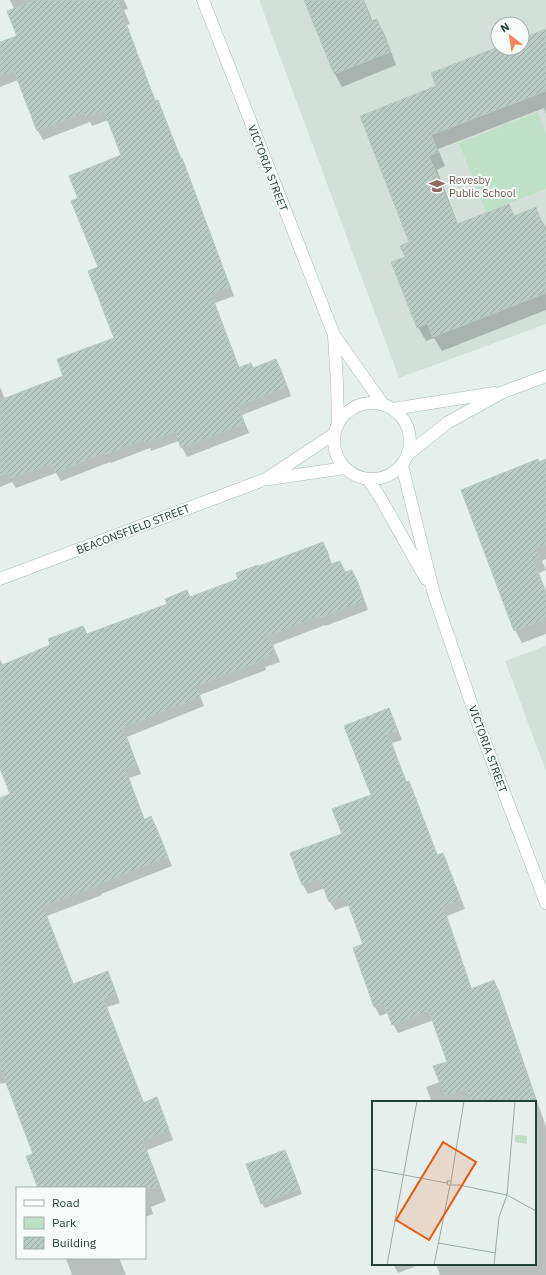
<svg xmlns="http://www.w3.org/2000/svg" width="546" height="1275" viewBox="0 0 546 1275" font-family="'IBM Plex Sans',sans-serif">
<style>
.built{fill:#d4dfda;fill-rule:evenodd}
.green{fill:#bfe0c8}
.shadow{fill:#0003}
.building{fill:url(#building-hatch);stroke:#b8c9c2}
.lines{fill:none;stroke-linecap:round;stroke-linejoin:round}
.street-casing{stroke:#a8b8b2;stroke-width:13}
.secondary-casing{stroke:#a4bbb3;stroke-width:13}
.street{stroke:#fff;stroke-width:12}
.secondary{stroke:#fff;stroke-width:12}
.labels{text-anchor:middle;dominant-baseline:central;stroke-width:4;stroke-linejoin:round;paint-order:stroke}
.street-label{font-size:11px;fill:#24423a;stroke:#f7fbf9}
.education-label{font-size:11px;fill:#785e54;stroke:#f7fbf9;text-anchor:start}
.inset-road{fill:none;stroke:#98aaa4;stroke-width:1}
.view{fill:#e8590c;fill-opacity:0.15;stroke:#e8590c;stroke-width:2}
.inset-edge{fill:none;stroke:#24423a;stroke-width:2}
</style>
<defs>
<pattern id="building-hatch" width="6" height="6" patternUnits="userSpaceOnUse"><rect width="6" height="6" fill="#bbcac4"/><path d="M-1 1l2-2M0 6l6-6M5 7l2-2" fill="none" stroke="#98a6a0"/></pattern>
</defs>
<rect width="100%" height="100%" fill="#e6efeb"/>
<g class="built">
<path d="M259,0H546V324L399,378ZM498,24H522V48H498Z"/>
<polygon points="546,646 546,771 505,661"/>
</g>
<polygon class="green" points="538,112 546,134 546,189 486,212 459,143"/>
<g class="shadow">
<polygon points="10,0 124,0 128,9 124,10 130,24 127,25 145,73 156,102 162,110 182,160 186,168 234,296 215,303 240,369 253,369 276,360 281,369 291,396 242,415 249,433 187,457 179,441 151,451 150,448 111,463 110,462 61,481 56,473 16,488 12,482 0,487 0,387 5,399 65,376 115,339 99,268 80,198 122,156 108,120 92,126 90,122 43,140 38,131 18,80 0,87 0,43 18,37 14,9"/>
<polygon points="305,0 364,0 373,22 376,20 384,33 396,65 342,87 335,74"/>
<polygon points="546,30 546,114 544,108 438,149 445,166 437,170 458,224 508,205 515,217 535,208 546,228 546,310 442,351 434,338 426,341 418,327 406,258 411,243 437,86 522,48 522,39"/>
<polygon points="546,460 546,559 542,561 546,570 539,573 546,591 546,634 522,643 515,630 539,463"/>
<polygon points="323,543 328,552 332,565 340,562 346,573 352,571 357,579 368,610 325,626 325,625 273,645 280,662 265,667 266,670 200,695 204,706 127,737 141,774 129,778 145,820 151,818 156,826 172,866 101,894 102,895 47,916 74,985 107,973 112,981 120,1003 107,1007 144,1103 156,1099 161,1107 173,1140 147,1150 166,1201 151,1207 153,1214 145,1217 145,1188 40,1188 34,1154 7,1082 1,1084 0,1082 0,799 11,795 0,766 0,660 4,666 52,645 83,627 87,635 240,580 259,568"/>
<polygon points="388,710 393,718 402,740 392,743 407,783 408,782 413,791 438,856 442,854 447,863 465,909 447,916 472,989 494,982 499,990 546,1127 546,1275 440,1275 436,1264 535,1264 535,1102 432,1102 426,1087 440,1082 448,1062 434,1020 398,1033 393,1024 388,1013 380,1016 375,1007 354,949 364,945 350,905 335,910 330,902 325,888 308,894 303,885 291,854 343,834 372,796"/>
<polygon points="287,1156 302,1194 265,1208 262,1203"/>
<polygon points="66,1258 119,1258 126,1275 72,1275"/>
<polygon points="393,1264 422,1264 398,1273"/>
</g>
<g class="building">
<polygon points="35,0 117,0 155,101 158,100 180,159 182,158 230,287 211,294 238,368 251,363 253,368 276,359 287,387 238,406 244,424 181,448 175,432 145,443 144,440 105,455 104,453 55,473 51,464 10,479 8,473 0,476 0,400 63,376 57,359 114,338 88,271 98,267 71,201 78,198 69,176 121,155 104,111 86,118 85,113 37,131 14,71 0,76 0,42 17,36 7,11"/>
<polygon points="304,0 363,0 371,21 377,19 390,52 334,74"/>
<polygon points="546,29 546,91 431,135 438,152 429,156 457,224 509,204 514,216 536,207 546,233 546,293 433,337 427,323 417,328 391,262 405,257 400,246 409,242 360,116 436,86 431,73 498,47 522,48 522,38"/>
<polygon points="538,459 539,462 546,459 546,544 535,548 539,557 533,560 546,595 546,619 514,631 461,490"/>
<polygon points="323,542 331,564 340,561 345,572 352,570 364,601 320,618 319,616 268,636 275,653 260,659 261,661 196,686 200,697 122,728 136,765 125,769 144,820 151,816 168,857 97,885 98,886 43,907 73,984 108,971 116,994 103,999 143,1103 157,1097 169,1131 143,1141 160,1188 38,1188 26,1156 33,1154 0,1067 0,798 10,794 0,768 0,666 50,645 48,639 83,626 87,634 167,604 165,599 187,590 190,597 238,579 236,573 258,565 259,566"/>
<polygon points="389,708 398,731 387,734 406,782 409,781 437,855 443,853 461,900 443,907 471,989 494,980 536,1102 471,1102 466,1089 445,1096 433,1066 447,1062 429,1011 392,1025 384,1004 374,1007 353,948 363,944 345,896 329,902 320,879 302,885 290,853 342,834 332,809 371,795 344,726"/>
<polygon points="285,1150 300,1189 261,1204 246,1164"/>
</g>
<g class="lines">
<defs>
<g id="street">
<polyline points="203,0 334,335 382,403"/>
<polyline points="334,336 337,382 338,422"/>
<polyline points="402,465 434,594 480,729 546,903"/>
<polyline points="368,479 381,499 426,579"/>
</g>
<g id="secondary">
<circle cx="372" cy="441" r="38"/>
<polyline points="393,409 494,393"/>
<polyline points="408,454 447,423 503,392 546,376"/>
<polyline points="269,479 345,468"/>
<polyline points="0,579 266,479 334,434"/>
</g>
</defs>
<use href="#street" class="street-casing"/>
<use href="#secondary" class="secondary-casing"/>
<use href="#street" class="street"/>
<use href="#secondary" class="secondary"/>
</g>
<defs>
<symbol id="school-bare" viewBox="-9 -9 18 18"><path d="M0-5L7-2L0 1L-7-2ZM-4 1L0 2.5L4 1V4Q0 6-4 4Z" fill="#8d6e63" stroke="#f7fbf9" stroke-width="2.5" paint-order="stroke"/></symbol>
</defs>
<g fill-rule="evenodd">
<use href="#school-bare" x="426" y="175" width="22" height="22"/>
</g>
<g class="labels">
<g class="street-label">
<text transform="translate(268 168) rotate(69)">VICTORIA STREET</text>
<text transform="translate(133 529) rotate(-21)">BEACONSFIELD STREET</text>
<text transform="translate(488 749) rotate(70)">VICTORIA STREET</text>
</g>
<g class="education-label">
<text x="449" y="180">Revesby<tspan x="449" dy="13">Public School</tspan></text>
</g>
</g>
<g transform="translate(372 1101)">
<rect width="164" height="164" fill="#e6efeb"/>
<path d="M143,34L155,35V43L143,41Z" fill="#bfe0c8"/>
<path class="inset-road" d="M0,68L75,82M79,80L92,0M79,84V80H75L76,84H87L135,94M135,94L164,110M66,142L124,152M15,164L45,0M62,164L78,84M122,164L127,116L135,94L143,0"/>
<path class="view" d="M71,41L104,61L57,139L24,119Z"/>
<rect width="164" height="164" class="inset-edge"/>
</g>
<rect x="16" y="1187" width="130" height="72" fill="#f7fbf9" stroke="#a3b1ad"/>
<rect x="24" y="1200" width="20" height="6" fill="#ffffff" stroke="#a3b1ad"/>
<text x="52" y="1207" font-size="12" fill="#24423a">Road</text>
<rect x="24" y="1217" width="20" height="12" fill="#bfe0c8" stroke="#a3b1ad"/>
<text x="52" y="1227" font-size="12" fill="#24423a">Park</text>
<rect x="24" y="1237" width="20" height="12" fill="url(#building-hatch)" stroke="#a3b1ad"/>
<text x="52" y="1247" font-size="12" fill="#24423a">Building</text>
<g transform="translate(510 36) rotate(329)"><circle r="19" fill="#f7fbf9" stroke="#a3b1ad"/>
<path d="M0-3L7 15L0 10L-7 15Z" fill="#f4845f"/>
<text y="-6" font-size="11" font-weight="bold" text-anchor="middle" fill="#24423a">N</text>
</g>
</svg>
